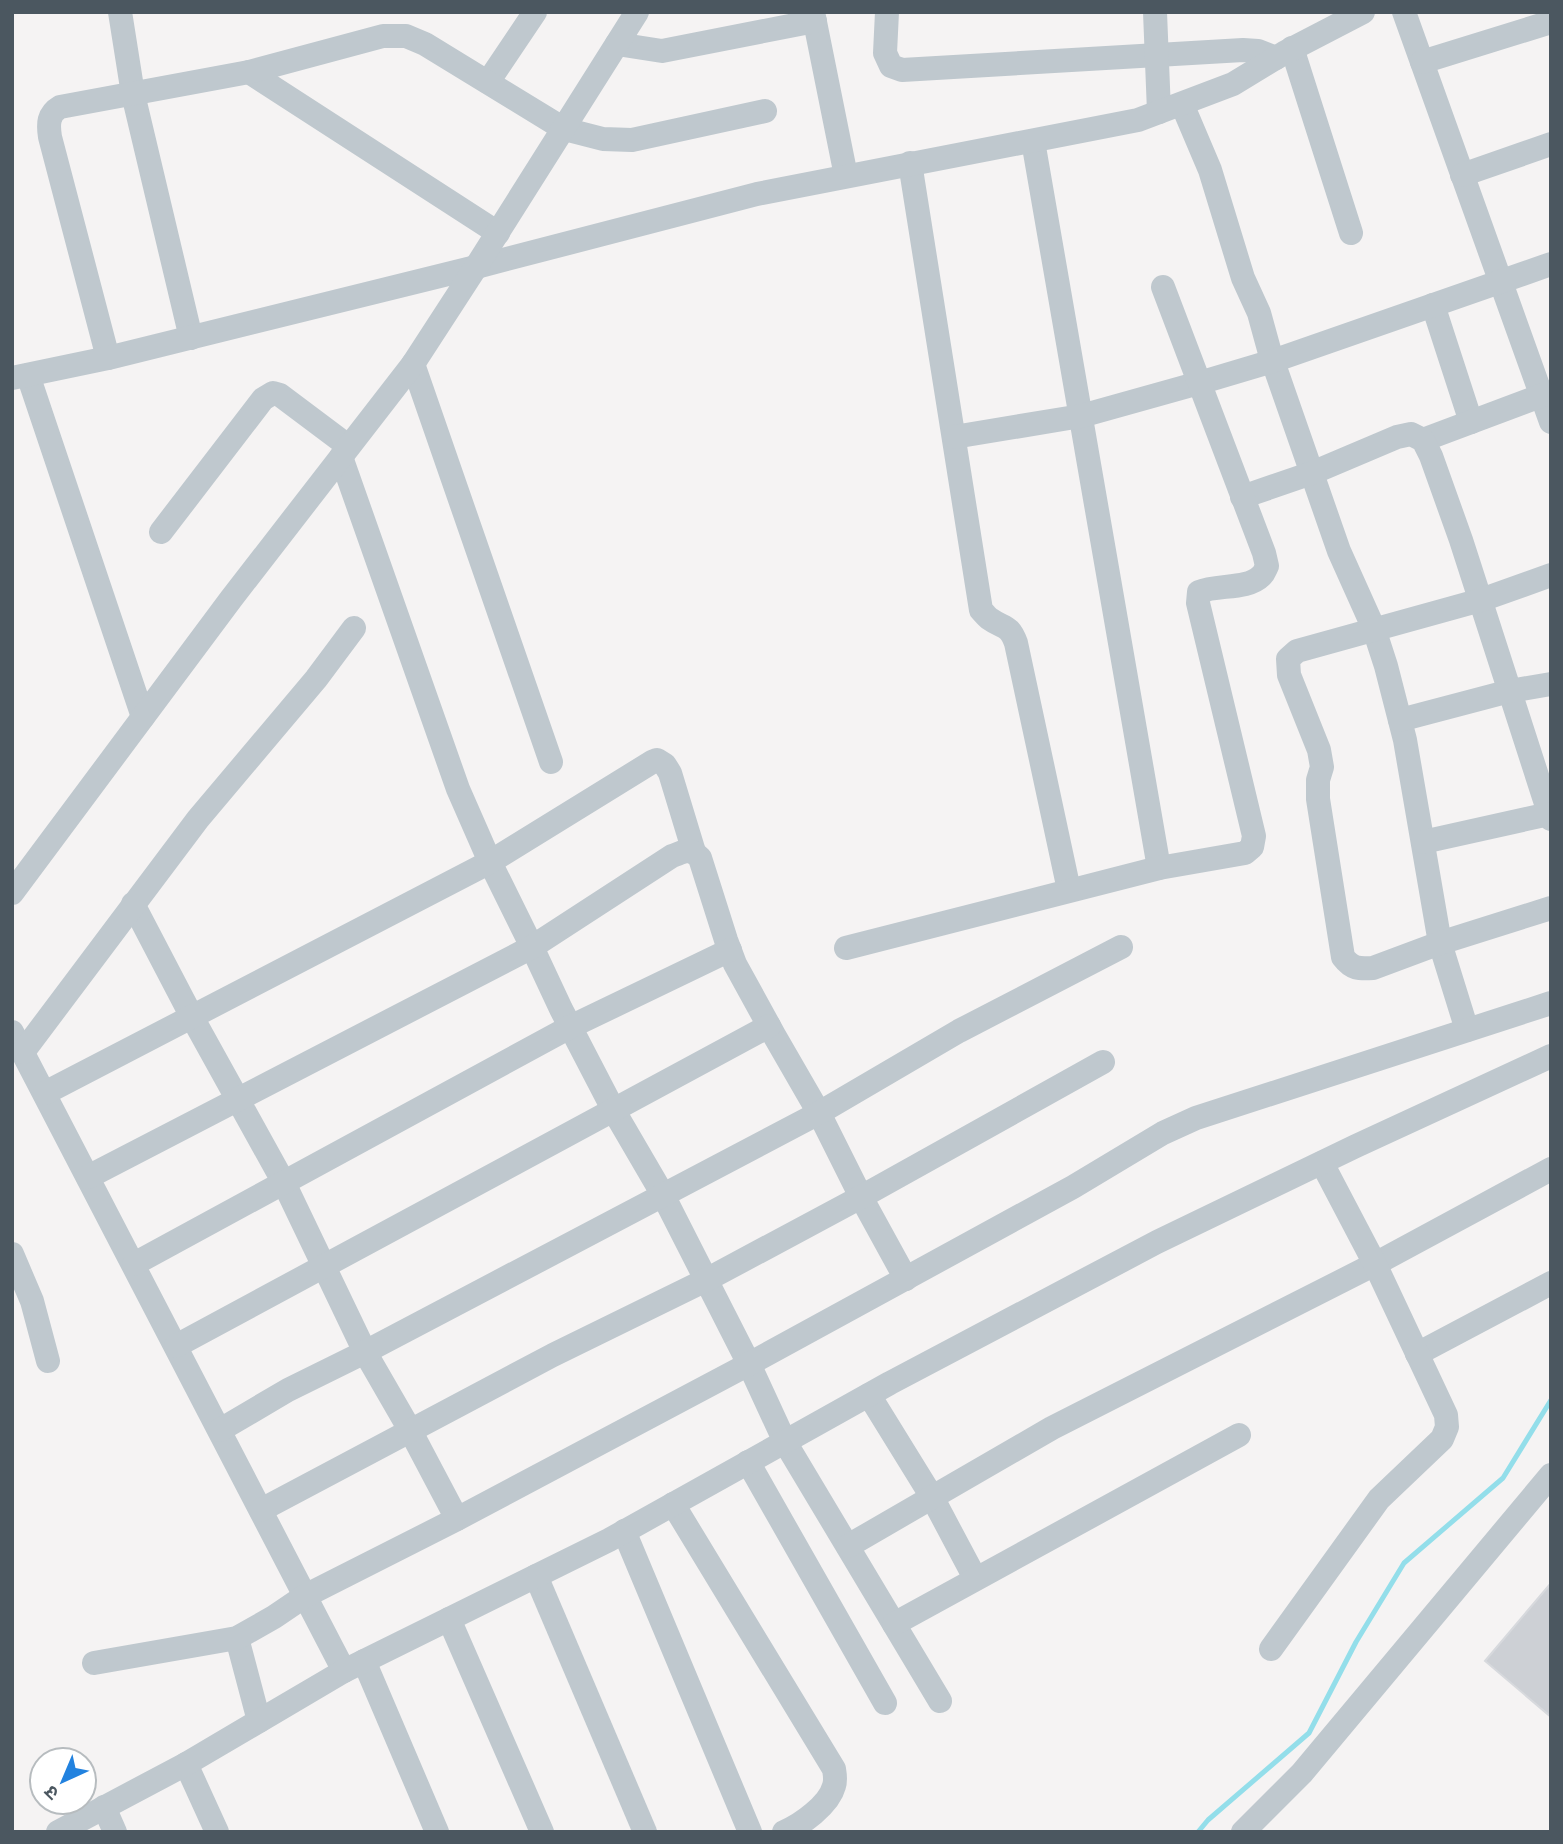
<svg xmlns="http://www.w3.org/2000/svg" width="1563" height="1844" viewBox="0 0 1563 1844" font-family="'Fira Sans Condensed','Noto Sans Devanagari',sans-serif">
<style>
.lines{fill:none;stroke-linecap:round;stroke-linejoin:round}
.stream{stroke:#93deea;stroke-width:5}
.building{fill:#cdd0d5;stroke:#d7d9dd;stroke-width:2}
.minor{stroke:#bfc8ce;stroke-width:24}
</style>
<rect width="100%" height="100%" fill="#f5f3f3"/>
<g class="lines">
<polyline class="stream" points="1198,1832 1208,1820 1309,1733 1356,1642 1404,1563 1503,1478 1551,1400"/>
</g>
<polygon class="building" points="1551,1583 1551,1717 1485,1661"/>
<g class="lines">
<g class="minor">
<polyline points="120,12 133,94 191,338"/>
<polyline points="813,12 846,176"/>
<polyline points="887,12 885,53 891,66 902,70 1243,50 1258,51 1276,58"/>
<polyline points="1155,12 1159,112"/>
<polyline points="1404,12 1551,422"/>
<polyline points="617,44 662,51 815,21"/>
<polyline points="1292,48 1351,233"/>
<polyline points="1422,62 1551,22"/>
<polyline points="249,72 498,233"/>
<polyline points="488,82 535,12"/>
<polyline points="1182,104 1210,170 1243,278 1259,313 1270,353 1339,551 1374,629 1386,666 1405,740 1440,943 1467,1030"/>
<polyline points="1033,141 1159,868"/>
<path d="M910,163L981,610C982,611 989,619 990,619C1004,629 1009,624 1016,643L1069,890"/>
<polyline points="1462,175 1551,144"/>
<polyline points="1433,305 1471,422"/>
<path d="M108,358L50,137C48,124 48,114 60,107L249,72L383,36H406L425,44L564,129L603,139L632,140L765,111"/>
<polyline points="413,364 551,762"/>
<polyline points="28,375 143,717"/>
<polyline points="12,378 108,358 476,267 757,194 1138,120 1233,84 1284,53 1363,12"/>
<polyline points="954,437 1081,416 1199,383 1273,361 1551,264"/>
<polyline points="1423,440 1551,392"/>
<polyline points="341,457 458,789 490,862 532,947 561,1009 614,1111 663,1195 749,1364 785,1442 940,1701"/>
<polyline points="1242,497 1312,473 1397,437 1411,434 1423,440 1431,456 1461,540 1551,819"/>
<polyline points="161,532 263,399 273,393 280,395 348,446"/>
<path d="M1551,575L1481,600L1297,651L1288,659L1289,675L1319,750L1322,767L1318,780V799L1343,957C1352,969 1359,969 1373,968L1440,943L1551,908"/>
<polyline points="1400,720 1510,691 1551,684"/>
<polyline points="1423,842 1549,814"/>
<polyline points="12,893 231,599 413,364 476,267 637,12"/>
<polyline points="133,904 192,1017 284,1183 365,1352 410,1430 457,1519"/>
<path d="M846,948L1159,868L1245,853L1252,847L1254,836L1198,603L1199,592C1217,584 1247,590 1261,576C1264,574 1265,570 1267,566L1264,553L1163,287"/>
<polyline points="12,1032 344,1671"/>
<polyline points="23,1052 198,819 316,679 354,628"/>
<polyline points="45,1093 490,862 652,762 657,760 665,765 670,773 694,852"/>
<path d="M88,1177L532,947L672,856C686,851 689,847 700,858L726,940L735,964L774,1035L819,1113L861,1197L906,1279"/>
<polyline points="12,1254 32,1301 48,1361"/>
<polyline points="134,1264 570,1027 730,950"/>
<polyline points="176,1346 769,1026"/>
<polyline points="1417,1354 1551,1283"/>
<polyline points="869,1395 932,1497 975,1578"/>
<polyline points="220,1430 288,1390 365,1352 819,1113 959,1031 1121,947"/>
<polyline points="748,1462 885,1703"/>
<path d="M673,1504L834,1769C835,1775 836,1780 834,1786C829,1805 801,1825 784,1832"/>
<polyline points="261,1510 553,1355 706,1280 861,1197 1103,1062"/>
<polyline points="624,1531 750,1832"/>
<polyline points="848,1546 1052,1428 1375,1264 1551,1169"/>
<polyline points="536,1576 645,1832"/>
<polyline points="449,1619 542,1832"/>
<polyline points="894,1624 1239,1435"/>
<polyline points="237,1638 259,1721"/>
<polyline points="1271,1649 1379,1499 1442,1439 1447,1427 1446,1415 1375,1264 1322,1163"/>
<polyline points="364,1661 437,1832"/>
<polyline points="94,1663 237,1638 274,1617 305,1596 457,1519 749,1364 1073,1187 1163,1133 1196,1118 1551,1003"/>
<polyline points="186,1764 217,1832"/>
<polyline points="104,1807 115,1832"/>
<polyline points="58,1832 186,1764 344,1671 609,1540 890,1383 1157,1242 1356,1146 1551,1056"/>
<polyline points="1243,1832 1302,1773 1551,1475"/>
</g>
</g>
<rect width="1563" height="1844" fill="none" stroke="#4b5760" stroke-width="28"/>
<g transform="translate(63 1781) rotate(224)"><circle r="33" fill="#ffffff" stroke="#b7bcbf" stroke-width="2"/>
<path d="M0-5L12 26L0 18L-12 26Z" fill="#2282df"/>
<text y="-10" font-size="19" font-weight="bold" text-anchor="middle" fill="#4b5760">उ</text>
</g>
</svg>
